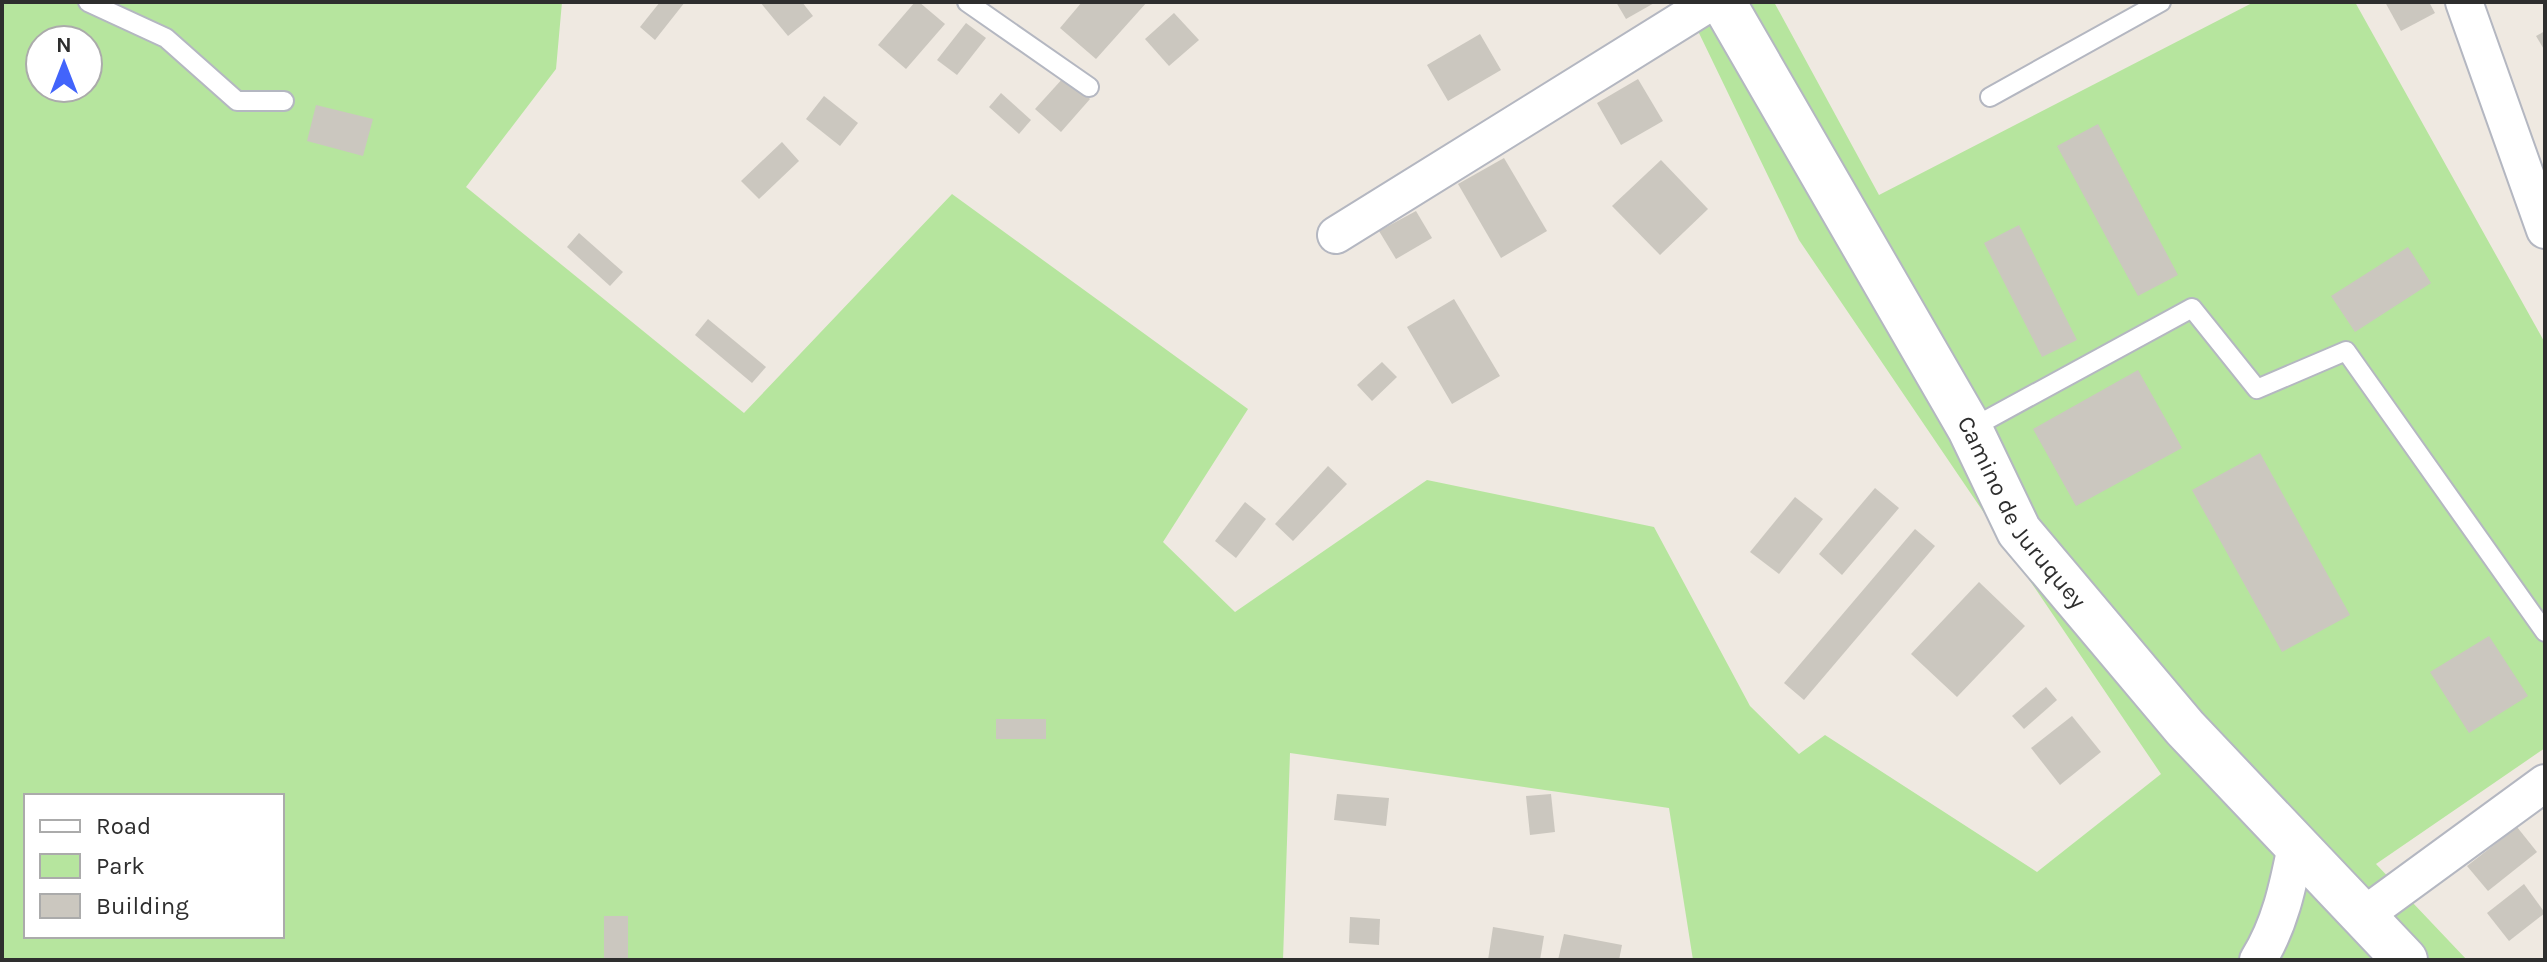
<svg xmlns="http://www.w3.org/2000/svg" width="2547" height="962" viewBox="0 0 2547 962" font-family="Karla,sans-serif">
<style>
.green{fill:#b6e59e;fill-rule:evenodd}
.building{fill:#cbc7bf}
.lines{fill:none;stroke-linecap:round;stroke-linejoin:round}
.lane-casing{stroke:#b4b7c1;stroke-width:22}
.street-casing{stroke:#b4b7c1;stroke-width:40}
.secondary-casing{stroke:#b4b7c1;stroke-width:48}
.lane{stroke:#fff;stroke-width:18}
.street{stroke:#fff;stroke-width:36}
.secondary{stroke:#fff;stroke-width:44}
.labels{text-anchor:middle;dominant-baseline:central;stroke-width:6;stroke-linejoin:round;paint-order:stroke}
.street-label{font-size:24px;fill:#2e2e2e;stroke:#fff}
</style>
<rect width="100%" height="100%" fill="#efe9e1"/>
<path class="green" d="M2,2H562L556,69L466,187L744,413L952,194L1248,409L1163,542L1235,612L1427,480L1654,527L1750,706L1799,754L1825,735L2037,872L2161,774L1799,240L1684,2H1774L1879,195L2254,2H2355L2545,343V748L2376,864L2467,960H1693L1669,808L1290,753L1283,960H2ZM40,40H88V88H40ZM26,796H282V936H26Z"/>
<g class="building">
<polygon points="660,2 685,2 655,40 640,27"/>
<polygon points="760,2 802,2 813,16 788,36"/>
<polygon points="915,2 919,2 945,24 906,69 878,45"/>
<polygon points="1082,2 1147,2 1096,59 1060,28"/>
<polygon points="1616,2 1656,2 1626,19"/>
<polygon points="2385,2 2429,2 2435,13 2401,31"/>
<polygon points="1174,13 1199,40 1169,66 1145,39"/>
<polygon points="966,23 986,38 957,75 937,60"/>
<polygon points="2545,31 2545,51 2536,36"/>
<polygon points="1480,34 1501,70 1448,101 1427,65"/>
<polygon points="1064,77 1090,99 1061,132 1035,109"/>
<polygon points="1638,79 1663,121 1621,145 1597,103"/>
<polygon points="1001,93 1031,120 1019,134 989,107"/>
<polygon points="824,96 858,123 840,146 806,119"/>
<polygon points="316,105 373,119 363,156 307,141"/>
<polygon points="2098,124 2178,275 2138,296 2057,146"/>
<polygon points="782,142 799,161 759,199 741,181"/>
<polygon points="1504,158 1547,231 1501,258 1458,184"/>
<polygon points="1661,160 1708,209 1660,255 1612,206"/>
<polygon points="1416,211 1432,238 1396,259 1379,231"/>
<polygon points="2019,225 2077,340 2042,357 1984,243"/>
<polygon points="579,233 623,272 610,286 567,247"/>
<polygon points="2408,247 2431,283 2355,332 2331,296"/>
<polygon points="1454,299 1500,376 1452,404 1407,327"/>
<polygon points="708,319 766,367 752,383 695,335"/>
<polygon points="1382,362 1397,377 1372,401 1357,385"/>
<polygon points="2138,370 2182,448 2076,506 2033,429"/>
<polygon points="2260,453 2350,615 2282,652 2192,490"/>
<polygon points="1328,466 1347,484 1293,541 1275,524"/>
<polygon points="1875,488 1899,508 1842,575 1819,554"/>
<polygon points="1795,497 1823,519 1779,574 1750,552"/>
<polygon points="1245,502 1266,519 1236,558 1215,541"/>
<polygon points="1915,529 1935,546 1804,700 1784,683"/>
<polygon points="1979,582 2025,626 1957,697 1911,654"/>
<polygon points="2489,636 2528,696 2469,733 2430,672"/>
<polygon points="2046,687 2057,700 2024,729 2012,716"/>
<polygon points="2072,716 2101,752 2060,785 2031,748"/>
<rect x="996" y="719" width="50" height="20"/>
<polygon points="1337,794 1389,798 1386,826 1334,820"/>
<polygon points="1551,794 1555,832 1530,835 1526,796"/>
<polygon points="2517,827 2537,852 2488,891 2467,866"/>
<polygon points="2524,884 2545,913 2509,941 2487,913"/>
<rect x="604" y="916" width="24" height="44"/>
<polygon points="1350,917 1380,919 1379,945 1349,943"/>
<polygon points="1493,927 1544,936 1540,960 1488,960"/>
<polygon points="1564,934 1622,945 1619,960 1558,960"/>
</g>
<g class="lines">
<defs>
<g id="lane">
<polyline points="88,2 166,38 237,101 284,101"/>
<polyline points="967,2 1089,87"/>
<polyline points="1990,97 2161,2"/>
<polyline points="1970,429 2192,308 2257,389 2346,351 2545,632"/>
</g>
<g id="street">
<polyline points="2464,2 2545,230"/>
<polyline points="1336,235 1711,2"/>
<polyline points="2363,916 2545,783"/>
<path d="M2258,960C2280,925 2288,886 2296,846"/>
</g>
<g id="secondary">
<path id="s1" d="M1723,2L1970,429L2019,531L2185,728L2405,960"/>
</g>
</defs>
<use href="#lane" class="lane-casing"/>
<use href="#street" class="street-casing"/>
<use href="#secondary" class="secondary-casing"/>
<use href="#lane" class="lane"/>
<use href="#street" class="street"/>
<use href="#secondary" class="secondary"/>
</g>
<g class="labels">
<g class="street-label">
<text stroke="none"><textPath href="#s1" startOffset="592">Camino de Juruquey</textPath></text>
</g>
</g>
<rect width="2547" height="962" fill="none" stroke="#2e2e2e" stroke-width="8"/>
<rect x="24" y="794" width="260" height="144" fill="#ffffff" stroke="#ababab" stroke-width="2"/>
<rect x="40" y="820" width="40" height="12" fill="#ffffff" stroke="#ababab" stroke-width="2"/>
<text x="96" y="834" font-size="24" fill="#2e2e2e">Road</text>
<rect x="40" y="854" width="40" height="24" fill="#b6e59e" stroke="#ababab" stroke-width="2"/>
<text x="96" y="874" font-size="24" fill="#2e2e2e">Park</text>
<rect x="40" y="894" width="40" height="24" fill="#cbc7bf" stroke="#ababab" stroke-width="2"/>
<text x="96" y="914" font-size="24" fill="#2e2e2e">Building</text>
<g transform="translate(64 64)"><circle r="38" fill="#ffffff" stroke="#ababab" stroke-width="2"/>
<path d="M0-6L14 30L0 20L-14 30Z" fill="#4264fb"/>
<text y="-12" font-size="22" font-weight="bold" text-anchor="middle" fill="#2e2e2e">N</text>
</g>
</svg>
